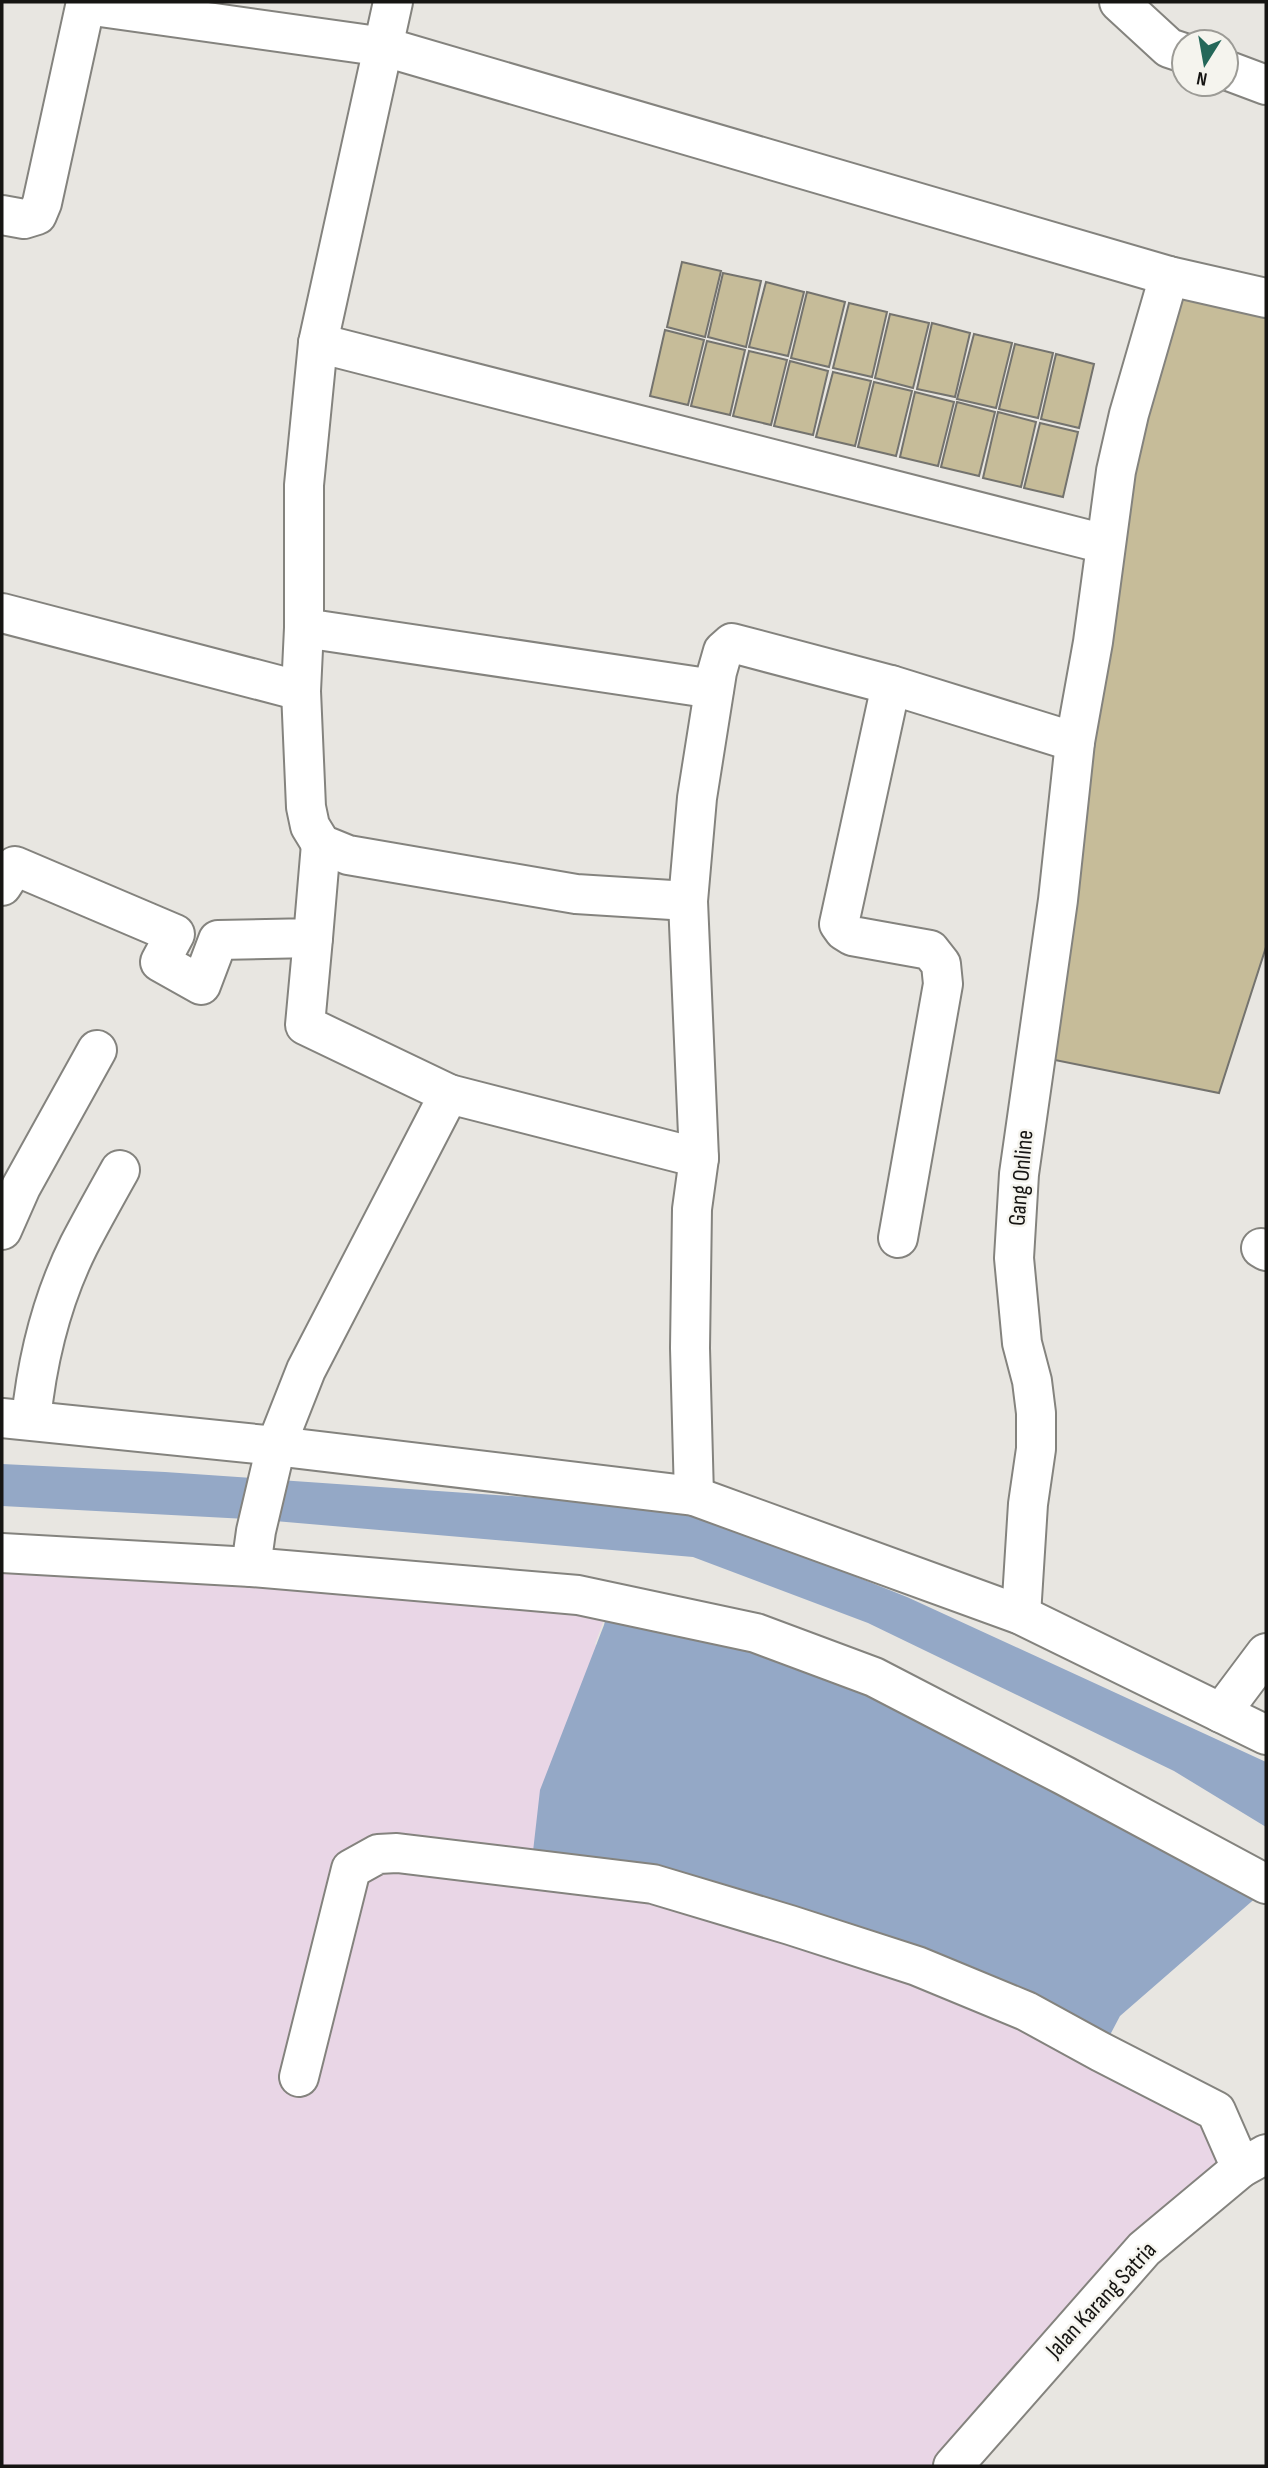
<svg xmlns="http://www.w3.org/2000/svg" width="1268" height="2468" viewBox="0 0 1268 2468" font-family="'Sofia Sans Condensed',sans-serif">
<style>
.commercial{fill:#e9d6e6}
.water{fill:#94a8c6}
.building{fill:#c6bc99;stroke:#74736e;stroke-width:2}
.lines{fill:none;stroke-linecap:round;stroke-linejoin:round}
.minor-casing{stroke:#84837e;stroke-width:42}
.minor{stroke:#fff;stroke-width:38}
.labels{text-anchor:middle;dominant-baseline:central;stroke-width:5;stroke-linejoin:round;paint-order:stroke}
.street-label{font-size:24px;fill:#161513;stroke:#f5f4ee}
</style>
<rect width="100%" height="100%" fill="#e8e6e1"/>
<polygon class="commercial" points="2,1553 609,1606 595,1644 790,1925 1215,2111 1241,2168 953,2466 2,2466"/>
<g class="water">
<polygon points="2,1464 165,1472 583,1501 704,1516 907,1597 1266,1762 1266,1827 1174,1771 868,1623 693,1557 263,1520 2,1506"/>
<polygon points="609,1606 756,1633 1266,1889 1120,2016 1101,2052 917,1966 531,1869 540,1790 604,1625"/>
</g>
<g class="building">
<polygon points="682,262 721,271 705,337 667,327"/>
<polygon points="723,273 761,281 746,347 708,337"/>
<polygon points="1169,276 1266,298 1266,947 1219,1093 1035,1056"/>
<polygon points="766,282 804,292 788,356 749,347"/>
<polygon points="807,292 845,302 829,367 791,358"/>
<polygon points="849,303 887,312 872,377 833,368"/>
<polygon points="890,314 929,323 913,388 875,378"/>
<polygon points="932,323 970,333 955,397 917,389"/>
<polygon points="665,330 704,340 688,405 650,396"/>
<polygon points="974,334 1012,343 996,408 957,399"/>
<polygon points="707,341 745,350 730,415 691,406"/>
<polygon points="1015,344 1053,353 1038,418 999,409"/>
<polygon points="749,351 787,360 771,425 733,416"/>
<polygon points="1056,354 1094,364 1079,428 1041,419"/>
<polygon points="790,361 828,371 813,435 774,426"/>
<polygon points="833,372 871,381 855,446 816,437"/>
<polygon points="874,382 912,391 896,456 858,447"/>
<polygon points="915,392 954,402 938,466 900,457"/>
<polygon points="957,402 995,412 979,476 941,467"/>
<polygon points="998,412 1036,422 1021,487 983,478"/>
<polygon points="1040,423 1078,432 1063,497 1024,488"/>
</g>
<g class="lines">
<defs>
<g id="minor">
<polyline points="393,2 318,343 304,485 304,628 301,691 306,807 310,826 321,844 348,855 576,894 688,901"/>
<polyline points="1119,2 1169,48 1184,53"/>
<polyline points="86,5 385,47 1169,276 1266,298"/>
<polyline points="1226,70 1266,85"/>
<polyline points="2,215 24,219 37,215 42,203 86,2"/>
<polyline points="318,343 1105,544"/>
<polyline points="2,613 301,691"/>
<polyline points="304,628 714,689"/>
<polyline points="891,685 839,924 844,931 852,936 930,950 941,964 943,984 898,1238"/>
<polyline points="2,886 15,866 175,934 160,962 201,985 218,940 313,938 321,844"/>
<polyline points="449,1094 699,1158"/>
<polyline points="2,1230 21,1187 97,1050"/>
<polyline points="1261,1248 1266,1251"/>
<polyline points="2,1418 276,1446 694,1496 1021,1615 1266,1735"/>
<path d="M31,1420C37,1361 52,1299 79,1245C92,1220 106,1195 120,1170"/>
<polyline points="694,1496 690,1348 692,1209 699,1158 688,901 697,798 717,672 723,651 732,643 891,685 1075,742"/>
<polyline points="2,1553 251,1567 578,1595 756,1633 874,1677 1065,1776 1266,1884"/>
<polyline points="251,1567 256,1531 276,1446 306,1370 449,1094 305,1025 313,938"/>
<polyline points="1021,1615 1028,1504 1036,1449 1036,1413 1032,1381 1022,1343 1014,1258 1019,1174 1058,900 1075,742 1093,642 1116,471 1129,414 1169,276"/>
<polyline points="1221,1713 1266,1653"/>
<polyline points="299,2077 351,1869 378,1854 397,1853 653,1884 790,1925 917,1966 1026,2011 1101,2052 1216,2111 1241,2168"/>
<polyline points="953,2466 1144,2249 1241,2168 1266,2154"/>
</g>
</defs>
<use href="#minor" class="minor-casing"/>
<use href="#minor" class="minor"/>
</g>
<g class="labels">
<g class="street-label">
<text transform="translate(1021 1178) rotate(-85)">Gang Online</text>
<text transform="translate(1101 2300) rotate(-47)">Jalan Karang Satria</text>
</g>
</g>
<rect width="1268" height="2468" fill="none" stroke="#161513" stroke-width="7"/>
<g transform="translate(1205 63) rotate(191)"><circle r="33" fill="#f5f4ee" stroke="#9c9b96" stroke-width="2"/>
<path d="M0-5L12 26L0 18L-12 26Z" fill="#246759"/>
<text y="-10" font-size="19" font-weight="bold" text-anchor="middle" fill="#161513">N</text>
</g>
</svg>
